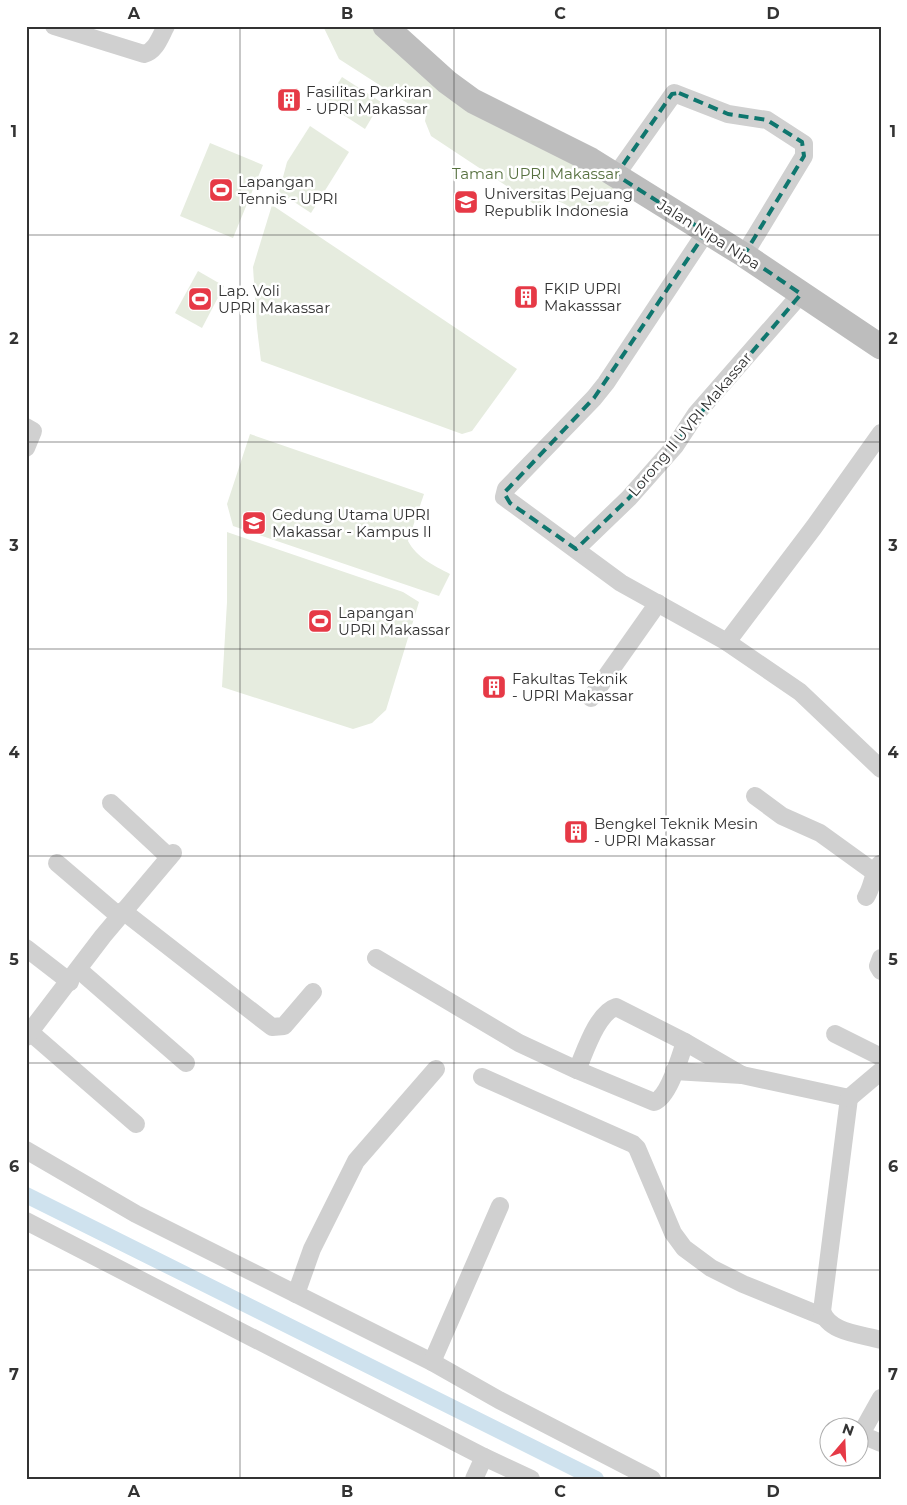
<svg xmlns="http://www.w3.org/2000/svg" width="907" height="1505" viewBox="0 0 907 1505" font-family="Montserrat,sans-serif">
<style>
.green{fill:#e6ecdf}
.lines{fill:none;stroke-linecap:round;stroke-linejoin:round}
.canal{stroke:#cfe2ee;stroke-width:16}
.street{stroke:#d0d0d0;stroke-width:18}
.secondary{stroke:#bdbdbd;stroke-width:25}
.marked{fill:none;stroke:#0f766e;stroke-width:4;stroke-dasharray:10 6;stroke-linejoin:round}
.grid{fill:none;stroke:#333;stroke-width:1;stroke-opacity:0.55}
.labels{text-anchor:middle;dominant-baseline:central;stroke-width:5;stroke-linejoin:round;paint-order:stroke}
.poi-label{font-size:15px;fill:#333;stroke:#fff;text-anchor:start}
.park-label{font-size:15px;fill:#56703f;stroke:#fff}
.street-label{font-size:15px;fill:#333;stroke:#fff}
.neatline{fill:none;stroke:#333;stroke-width:2}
.grid-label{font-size:16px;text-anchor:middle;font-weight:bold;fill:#333}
</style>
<rect width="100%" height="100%" fill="#fff"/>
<g class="green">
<path d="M323,26H375L618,189C613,196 609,205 603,211C583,233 563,184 537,206L431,136L425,121L426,115L339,59Z"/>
<polygon points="342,77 381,102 365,129 325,103"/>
<polygon points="310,126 349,152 311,213 279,192 287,162"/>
<polygon points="210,143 263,165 233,238 180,216"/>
<polygon points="272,205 517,369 472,431 462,434 261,361 257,328 253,267"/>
<polygon points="198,271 224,286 202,328 175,313"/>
<path d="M250,434L424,494L408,541C417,558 433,565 450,574L439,596L233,526L227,504Z"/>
<polygon points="227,532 403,592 419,602 386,710 372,723 353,729 222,687 227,602"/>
</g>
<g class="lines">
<polyline class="canal" points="26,1195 596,1479"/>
<g class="street">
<path d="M54,26L144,54C156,51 160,37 166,26"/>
<polyline points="616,175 674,93 728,114 767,120 804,144 804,156 744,255"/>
<polyline points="706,232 606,383 594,398 506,489 504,497 621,583 727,642 800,692 881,769"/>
<polyline points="26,427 33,431 26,448"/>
<polyline points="576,549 629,498 675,446 696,414 801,294"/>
<polyline points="727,642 814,527 881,433"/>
<polyline points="591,698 658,603"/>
<polyline points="755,796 782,816 820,833 874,872"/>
<polyline points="111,803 169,857"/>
<polyline points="57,863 119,916"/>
<path d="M866,897C873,886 872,875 880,864"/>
<polyline points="123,911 272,1027 284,1026 313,992"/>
<polyline points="26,948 70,982"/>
<path d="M376,958L519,1043L577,1070C585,1052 597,1013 616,1007L685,1042L742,1075"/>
<polyline points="881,958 878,966 881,971"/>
<polyline points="79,970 186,1063"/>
<polyline points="30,1032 136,1124"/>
<polyline points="835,1034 881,1057"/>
<polyline points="26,1037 103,936 173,853"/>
<path d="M577,1070L654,1102C669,1097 680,1057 685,1042"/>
<polyline points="674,1071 742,1075 849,1098"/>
<polyline points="482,1077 633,1144 637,1148 673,1233 684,1248 711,1268 743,1284 824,1317"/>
<path d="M849,1098L822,1311C829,1333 861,1334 881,1340"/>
<polyline points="849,1098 881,1071"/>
<polyline points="26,1150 136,1214 432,1362 499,1400 652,1479"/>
<polyline points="26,1221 484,1457 531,1479"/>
<polyline points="296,1294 312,1249 356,1161 436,1069"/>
<polyline points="432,1362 500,1206"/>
<polyline points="881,1398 862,1432 869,1438 881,1443"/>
<polyline points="474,1479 484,1457"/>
</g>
<polyline class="secondary" points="385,26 447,82 473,101 591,160 744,255 881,347"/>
</g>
<path class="marked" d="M679,93L728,114L767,120L802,142L804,156L744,255L801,294L629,498L576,549L510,503L504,493L594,398L706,232L616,175L672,94Z"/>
<path class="grid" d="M240,26V1479M454,26V1479M666,26V1479M26,235H881M26,442H881M26,649H881M26,856H881M26,1063H881M26,1270H881"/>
<defs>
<symbol id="building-square" viewBox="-11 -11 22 22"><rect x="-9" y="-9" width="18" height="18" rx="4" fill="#e63946" stroke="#fff"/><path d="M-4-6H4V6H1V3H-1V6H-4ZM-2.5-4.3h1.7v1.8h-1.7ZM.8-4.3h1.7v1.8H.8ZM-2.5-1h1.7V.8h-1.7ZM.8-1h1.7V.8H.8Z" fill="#fff"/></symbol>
<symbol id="stadium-square" viewBox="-11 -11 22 22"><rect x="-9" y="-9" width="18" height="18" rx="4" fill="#e63946" stroke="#fff"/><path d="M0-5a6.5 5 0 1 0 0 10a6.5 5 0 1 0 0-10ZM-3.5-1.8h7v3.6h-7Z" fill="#fff"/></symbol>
<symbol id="university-square" viewBox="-11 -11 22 22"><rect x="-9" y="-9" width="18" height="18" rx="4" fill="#e63946" stroke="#fff"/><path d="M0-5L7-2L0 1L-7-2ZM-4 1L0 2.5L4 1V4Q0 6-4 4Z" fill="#fff"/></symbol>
</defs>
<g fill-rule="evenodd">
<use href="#building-square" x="275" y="86" width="28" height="28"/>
<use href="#stadium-square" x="207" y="176" width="28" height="28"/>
<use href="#university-square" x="452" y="188" width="28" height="28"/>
<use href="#building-square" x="512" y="283" width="28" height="28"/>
<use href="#stadium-square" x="186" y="285" width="28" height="28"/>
<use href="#university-square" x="240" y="509" width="28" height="28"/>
<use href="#stadium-square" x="306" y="607" width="28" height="28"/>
<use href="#building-square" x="480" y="673" width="28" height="28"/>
<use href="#building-square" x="562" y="818" width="28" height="28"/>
</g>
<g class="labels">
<g class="poi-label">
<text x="306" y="91">Fasilitas Parkiran<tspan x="306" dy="17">- UPRI Makassar</tspan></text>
<text x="238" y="181">Lapangan<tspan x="238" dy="17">Tennis - UPRI</tspan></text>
<text x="484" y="193">Universitas Pejuang<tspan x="484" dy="17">Republik Indonesia</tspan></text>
<text x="544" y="288">FKIP UPRI<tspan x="544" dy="17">Makasssar</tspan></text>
<text x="218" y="290">Lap. Voli<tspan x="218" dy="17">UPRI Makassar</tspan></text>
<text x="272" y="514">Gedung Utama UPRI<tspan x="272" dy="17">Makassar - Kampus II</tspan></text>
<text x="338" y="612">Lapangan<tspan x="338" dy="17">UPRI Makassar</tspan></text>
<text x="512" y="678">Fakultas Teknik<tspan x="512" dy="17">- UPRI Makassar</tspan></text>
<text x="594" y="823">Bengkel Teknik Mesin<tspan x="594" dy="17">- UPRI Makassar</tspan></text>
</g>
<g class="park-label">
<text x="536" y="173">Taman UPRI Makassar</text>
</g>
<g class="street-label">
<text transform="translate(709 234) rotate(32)">Jalan Nipa Nipa</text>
<text transform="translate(690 424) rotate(-50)">Lorong II UVRI Makassar</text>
</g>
</g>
<rect width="907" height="1505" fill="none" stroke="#ffffff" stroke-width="55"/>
<g transform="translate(844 1442) rotate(19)"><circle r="24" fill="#ffffff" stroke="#adadad"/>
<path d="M0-4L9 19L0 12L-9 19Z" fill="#e63946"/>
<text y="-8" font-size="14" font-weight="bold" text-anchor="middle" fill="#333333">N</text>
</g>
<rect x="28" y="28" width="852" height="1450" class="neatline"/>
<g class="grid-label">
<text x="134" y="19">A</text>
<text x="347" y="19">B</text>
<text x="560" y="19">C</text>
<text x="773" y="19">D</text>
<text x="14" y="137">1</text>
<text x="893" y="137">1</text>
<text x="14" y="344">2</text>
<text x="893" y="344">2</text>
<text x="14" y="551">3</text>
<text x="893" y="551">3</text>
<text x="14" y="758">4</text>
<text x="893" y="758">4</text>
<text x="14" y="965">5</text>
<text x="893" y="965">5</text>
<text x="14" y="1172">6</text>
<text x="893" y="1172">6</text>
<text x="14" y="1380">7</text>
<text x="893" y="1380">7</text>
<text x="134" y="1497">A</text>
<text x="347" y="1497">B</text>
<text x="560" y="1497">C</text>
<text x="773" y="1497">D</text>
</g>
</svg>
